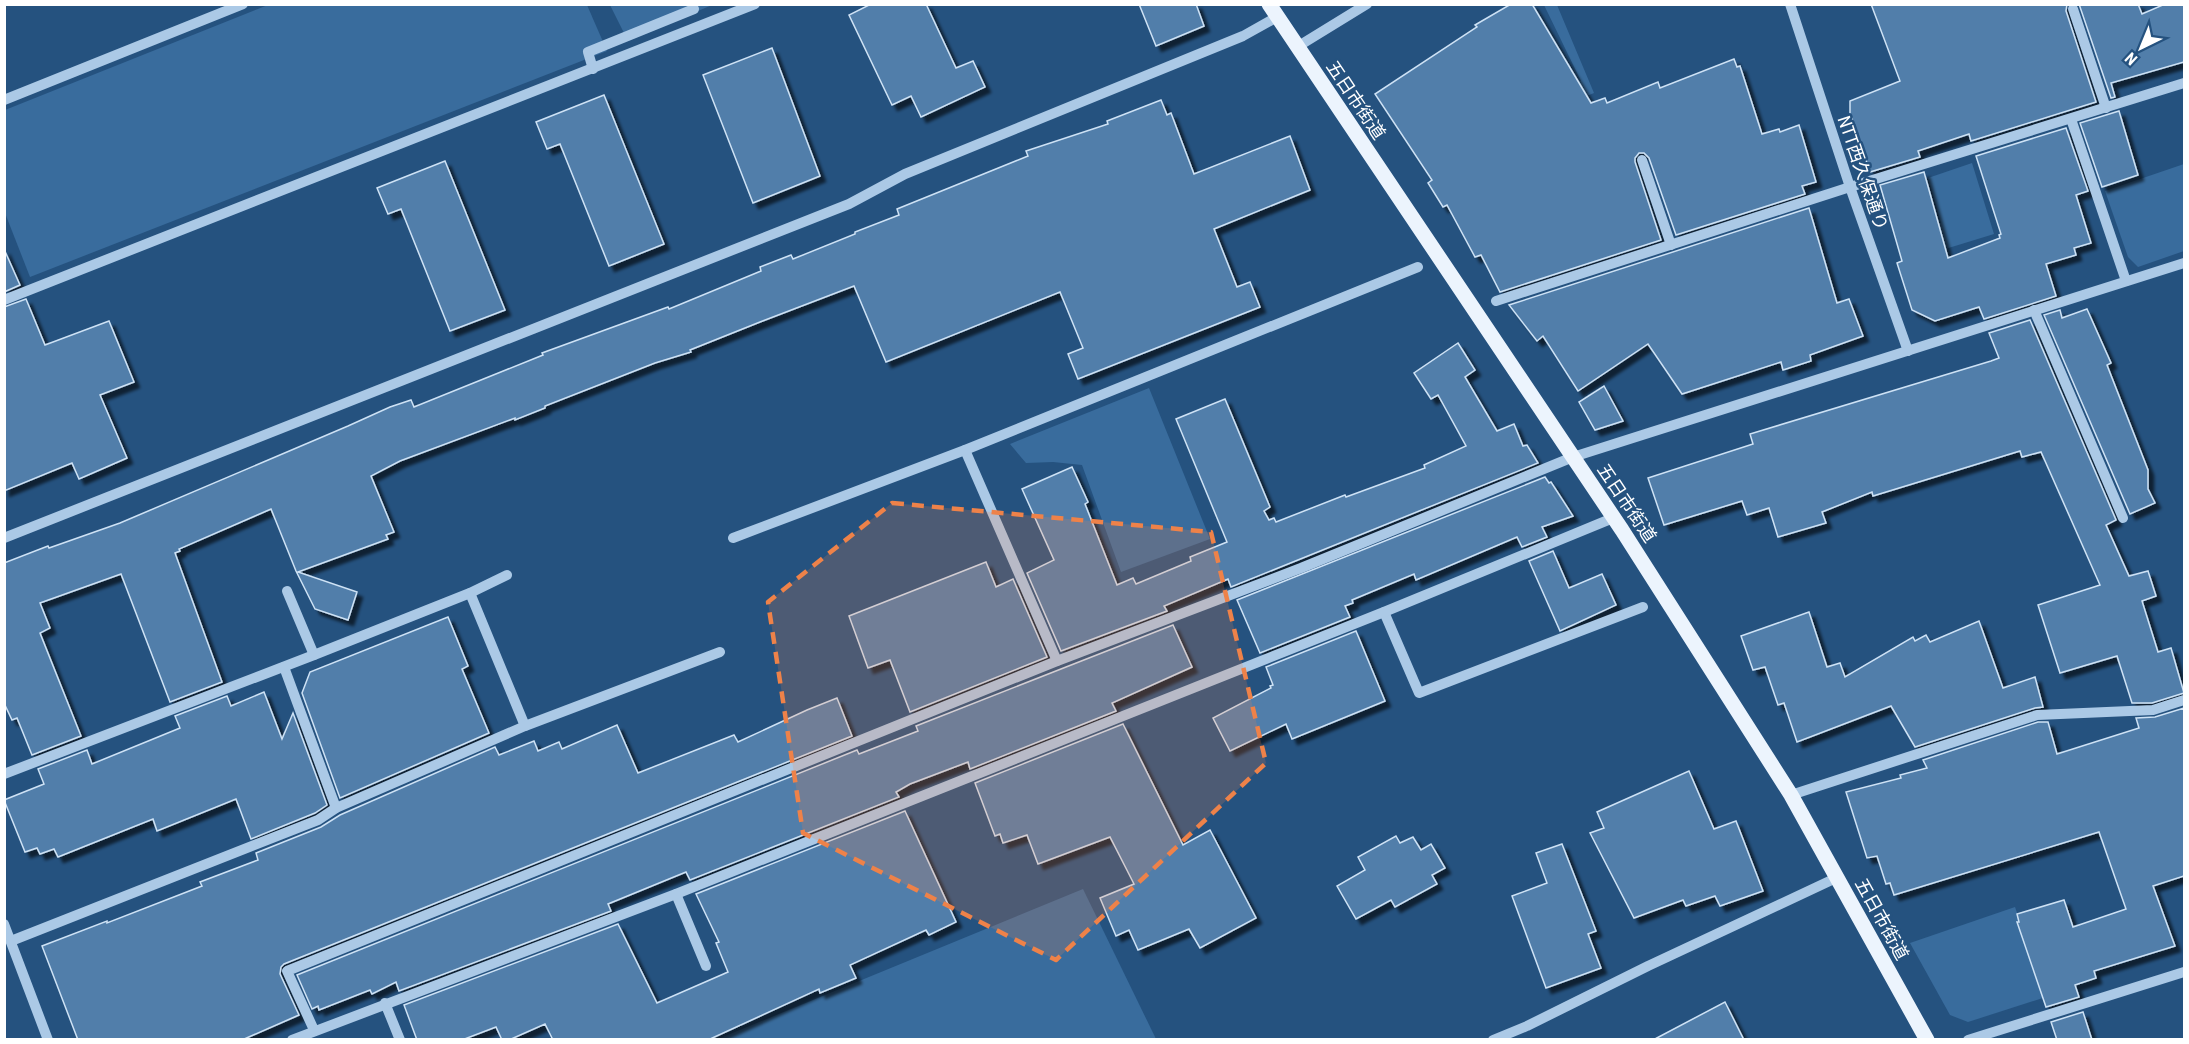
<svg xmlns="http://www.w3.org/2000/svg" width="2189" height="1044" viewBox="0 0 2189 1044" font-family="'Roboto Condensed','Noto Sans JP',sans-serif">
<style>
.green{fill:#396c9d}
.building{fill:#517eaa;stroke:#cee2f5;stroke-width:1.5;filter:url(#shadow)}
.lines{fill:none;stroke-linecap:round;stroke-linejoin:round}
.minor{stroke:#abc9e6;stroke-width:10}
.major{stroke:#ecf4fd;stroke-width:15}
.marked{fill:#ee8249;fill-opacity:0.2;stroke:#ee8249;stroke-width:4.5;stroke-dasharray:12 8;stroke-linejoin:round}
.labels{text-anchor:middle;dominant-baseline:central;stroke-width:5;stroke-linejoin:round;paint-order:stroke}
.street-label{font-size:18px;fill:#fff;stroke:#25527f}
</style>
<defs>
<filter id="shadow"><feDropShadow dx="5.5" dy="5.5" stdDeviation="1.5" flood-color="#0009"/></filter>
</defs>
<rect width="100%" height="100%" fill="#25527f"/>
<g class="green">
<polygon points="268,5 587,5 607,51 30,277 5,213 5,110"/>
<polygon points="610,5 712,5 628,41"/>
<polygon points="1544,5 1557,5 1594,93 1529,120 1527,112 1581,81"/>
<polygon points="1972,163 1994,234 1942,250 1931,226 1941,223 1928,178"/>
<polygon points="2184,164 2184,251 2138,267 2128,257 2105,191"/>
<polygon points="1149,388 1210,539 1121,572 1082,465 1053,462 1026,463 1010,444"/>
<polygon points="1083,889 1156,1039 718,1039"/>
<polygon points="2015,907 2046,997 1968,1022 1950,1015 1910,943"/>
</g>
<g class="building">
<polygon points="871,4 926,4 956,68 973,61 985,87 921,117 911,96 892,105 849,15"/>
<polygon points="1139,4 1196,4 1204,26 1156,46"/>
<polygon points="1511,4 1532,4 1591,103 1605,98 1607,103 1658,82 1660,88 1734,59 1737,67 1740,66 1762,134 1779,129 1780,132 1799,125 1816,182 1802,186 1805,194 1676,235 1649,158 1644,153 1639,153 1635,158 1635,162 1661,240 1500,292 1481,255 1475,257 1447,205 1443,207 1428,183 1432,180 1375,94 1477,27 1475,25"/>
<polygon points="1871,4 2067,4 2066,11 2096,102 1971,141 1969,134 1918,151 1920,157 1870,172 1850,113 1850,101 1900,81"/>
<polygon points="2079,4 2138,4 2142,14 2165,4 2184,4 2184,62 2111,83 2115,97 2111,98"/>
<polygon points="772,48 820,176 753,203 703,75"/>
<polygon points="604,95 664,244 609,266 560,144 547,149 536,122"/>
<polygon points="1161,100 1167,115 1171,113 1194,174 1290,136 1310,190 1214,229 1237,287 1250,282 1260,307 1078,379 1068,354 1083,348 1060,292 886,362 854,286 760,322 690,350 691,352 655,363 545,406 545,408 515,420 515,418 400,461 371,476 394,532 386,535 388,539 298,572 357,592 348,620 315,609 296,571 271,509 179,549 180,551 175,553 222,682 170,702 121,574 40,603 50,628 40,633 81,736 32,755 17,718 12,720 4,703 4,563 48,546 49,548 120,523 348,426 390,407 411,400 414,407 543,355 542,353 668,307 669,309 761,271 760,267 791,255 793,259 855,234 855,232 899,215 897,209 1028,156 1026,151 1108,124 1107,121"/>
<polygon points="2119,111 2138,175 2102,187 2080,123"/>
<polygon points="2066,128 2088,191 2076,195 2091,243 2074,248 2076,255 2046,264 2056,296 1984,319 1979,307 1935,321 1912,310 1897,263 1902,261 1880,185 1924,172 1948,258 2000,238 1999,235 2001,234 1976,156"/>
<polygon points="445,161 505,310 450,331 401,209 388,214 377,188"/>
<polygon points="1809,208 1837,303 1849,299 1863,336 1810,355 1811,361 1783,370 1781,362 1682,394 1648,344 1578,391 1543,336 1537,341 1509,305"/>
<polygon points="4,249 20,285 4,292"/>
<polygon points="26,299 45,345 109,321 134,382 100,395 127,458 79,479 72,463 4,491 4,307"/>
<polygon points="2087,309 2111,363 2107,365 2148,470 2148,489 2155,503 2130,514 2044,315 2060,310 2062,318"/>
<polygon points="2030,320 2116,520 2106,525 2129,576 2148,571 2156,596 2142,601 2158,652 2171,648 2184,693 2152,703 2132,703 2117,656 2060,673 2038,605 2100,585 2041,452 2022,457 2020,451 1873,496 1872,492 1822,512 1826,523 1778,537 1769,508 1747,515 1742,501 1664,525 1648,478 1753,444 1750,434 1991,361 1999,358 1989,333"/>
<polygon points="1458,343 1475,370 1465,377 1497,431 1514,424 1523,446 1527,445 1538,463 1231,587 1228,579 1164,606 1167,611 1061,651 1027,573 1054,560 1022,489 1072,467 1088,502 1085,504 1117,585 1133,578 1136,584 1191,561 1190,557 1227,542 1176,419 1225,399 1270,507 1264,511 1269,520 1274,518 1276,522 1345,495 1346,497 1425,468 1424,465 1466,446 1438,395 1431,399 1414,373"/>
<polygon points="1604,386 1623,421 1595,430 1579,402"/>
<polygon points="1545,477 1549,483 1551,482 1573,516 1542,527 1547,537 1522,547 1517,537 1416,580 1414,574 1352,600 1353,603 1345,606 1350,617 1260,653 1237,600"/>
<polygon points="1553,551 1569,588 1602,574 1616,605 1560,631 1529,561"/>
<polygon points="986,562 996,587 1013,579 1047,657 910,712 890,660 868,668 849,616"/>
<polygon points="1809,612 1827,667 1840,663 1845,677 1913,637 1915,641 1926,635 1930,642 1979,621 2003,688 2035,677 2043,707 2035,708 1915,747 1891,706 1797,742 1784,703 1778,705 1765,667 1753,670 1741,636"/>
<polygon points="448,617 468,666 462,669 489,733 340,798 302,693 310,672"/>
<polygon points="1173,625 1192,667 1112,703 1116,711 970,769 968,762 910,784 896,792 899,797 690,880 686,872 608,904 611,911 399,991 396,982 372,994 370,990 319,1010 318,1006 312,1009 297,975 857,750 859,754 918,731 916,726"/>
<polygon points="1356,631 1385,701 1292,739 1286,724 1230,751 1213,718 1271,688 1270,686 1273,685 1266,667"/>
<polygon points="264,692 282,739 293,713 327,805 315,813 251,839 236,799 157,831 153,819 58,857 54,849 40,854 37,848 25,852 4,800 44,784 38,769 87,750 92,764 180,728 175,716 227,696 231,706"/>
<polygon points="837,698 852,736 284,964 281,967 280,974 299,1015 242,1040 78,1040 42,946 107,921 107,923 202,886 200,882 258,860 256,853 321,827 340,815 495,747 499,755 534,741 538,751 559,742 562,749 617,725 638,773 734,735 738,742 807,710"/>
<polygon points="2184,708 2184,876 2153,886 2175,946 2094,971 2096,978 2075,985 2079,997 2046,1007 2017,922 2019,922 2017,914 2064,900 2073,927 2126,909 2099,832 1894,895 1890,883 1886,884 1877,856 1867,858 1846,792 1901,778 1900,775 1927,768 1923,760 2038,722 2048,722 2057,754 2139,728 2136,718 2155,717"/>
<polygon points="1123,724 1183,845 1210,830 1256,918 1200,948 1189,929 1138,950 1129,930 1116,936 1100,898 1134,884 1110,837 1038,864 1027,835 1003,843 1000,834 995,836 975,783"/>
<polygon points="1689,771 1714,829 1736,821 1763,891 1720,906 1715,896 1686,906 1683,900 1634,918 1590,833 1604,828 1597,812"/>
<polygon points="905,811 956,922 929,935 926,930 850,965 856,978 820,993 819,989 708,1040 553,1040 545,1024 509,1040 502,1040 496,1027 462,1040 417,1040 404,1005 618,924 657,1003 728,972 716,943 719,942 696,894"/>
<polygon points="1396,836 1400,843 1413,837 1421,850 1431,844 1445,868 1432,875 1437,884 1395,907 1391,900 1356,919 1337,886 1365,870 1358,857"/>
<polygon points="1562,844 1596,931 1588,934 1601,968 1546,988 1512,896 1547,883 1536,853"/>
<polygon points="1725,1002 1744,1040 1653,1040"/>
<polygon points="2083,1012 2092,1040 2057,1040 2051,1022"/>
</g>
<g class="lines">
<g class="minor">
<polyline points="1790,4 1850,187 1908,351"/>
<polyline points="2073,9 2106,108"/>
<polyline points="1297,47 1367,4"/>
<polyline points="593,69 588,52 694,9"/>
<polyline points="4,100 243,4"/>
<polyline points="2071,119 2126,281"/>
<polyline points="1642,160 1671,245"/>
<polyline points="4,300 755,4"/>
<polyline points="1496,301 1850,187 2184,83"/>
<polyline points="2034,310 2123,518"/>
<polyline points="965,450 1057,661"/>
<polyline points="4,538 849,204 905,174 1243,36 1277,17"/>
<polyline points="733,538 965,450 1418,267"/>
<polyline points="287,591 314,655"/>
<polyline points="470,593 525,726"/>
<polyline points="1384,612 1419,693 1643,607"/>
<polyline points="284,667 336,808"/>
<polyline points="4,774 314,655 470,593 507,575"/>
<polyline points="1791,795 2037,715 2153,710 2184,700"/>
<polyline points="676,894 706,966"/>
<polyline points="4,924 48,1040"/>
<polyline points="11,941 318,820 336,808 525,726 720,652"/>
<polyline points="385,1003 400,1040"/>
<polyline points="314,1030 287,971 1057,661 1301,568 1573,457 2184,263"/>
<polyline points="292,1040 676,894 1384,612 1613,518"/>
<polyline points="1493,1040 1527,1026 1648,966 1836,878"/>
<polyline points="1968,1040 2184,972"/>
</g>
<polyline class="major" points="1269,4 1622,530 1791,795 1927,1040"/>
</g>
<path class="marked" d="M892,503L1211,532L1266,763L1056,960L803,833L768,602Z"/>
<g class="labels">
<g class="street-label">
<text transform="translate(1356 100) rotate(56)">五日市街道</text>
<text transform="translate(1863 173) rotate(71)">NTT西久保通り</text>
<text transform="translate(1627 503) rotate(56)">五日市街道</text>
<text transform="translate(1882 919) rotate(61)">五日市街道</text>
</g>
</g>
<rect width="2189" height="1044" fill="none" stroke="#ffffff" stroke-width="12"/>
<g transform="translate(2141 48) rotate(223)" stroke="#25527f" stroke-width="4.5" paint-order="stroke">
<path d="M0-4.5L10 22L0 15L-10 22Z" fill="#ffffff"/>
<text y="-9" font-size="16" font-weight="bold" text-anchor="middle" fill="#ffffff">N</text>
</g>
</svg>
